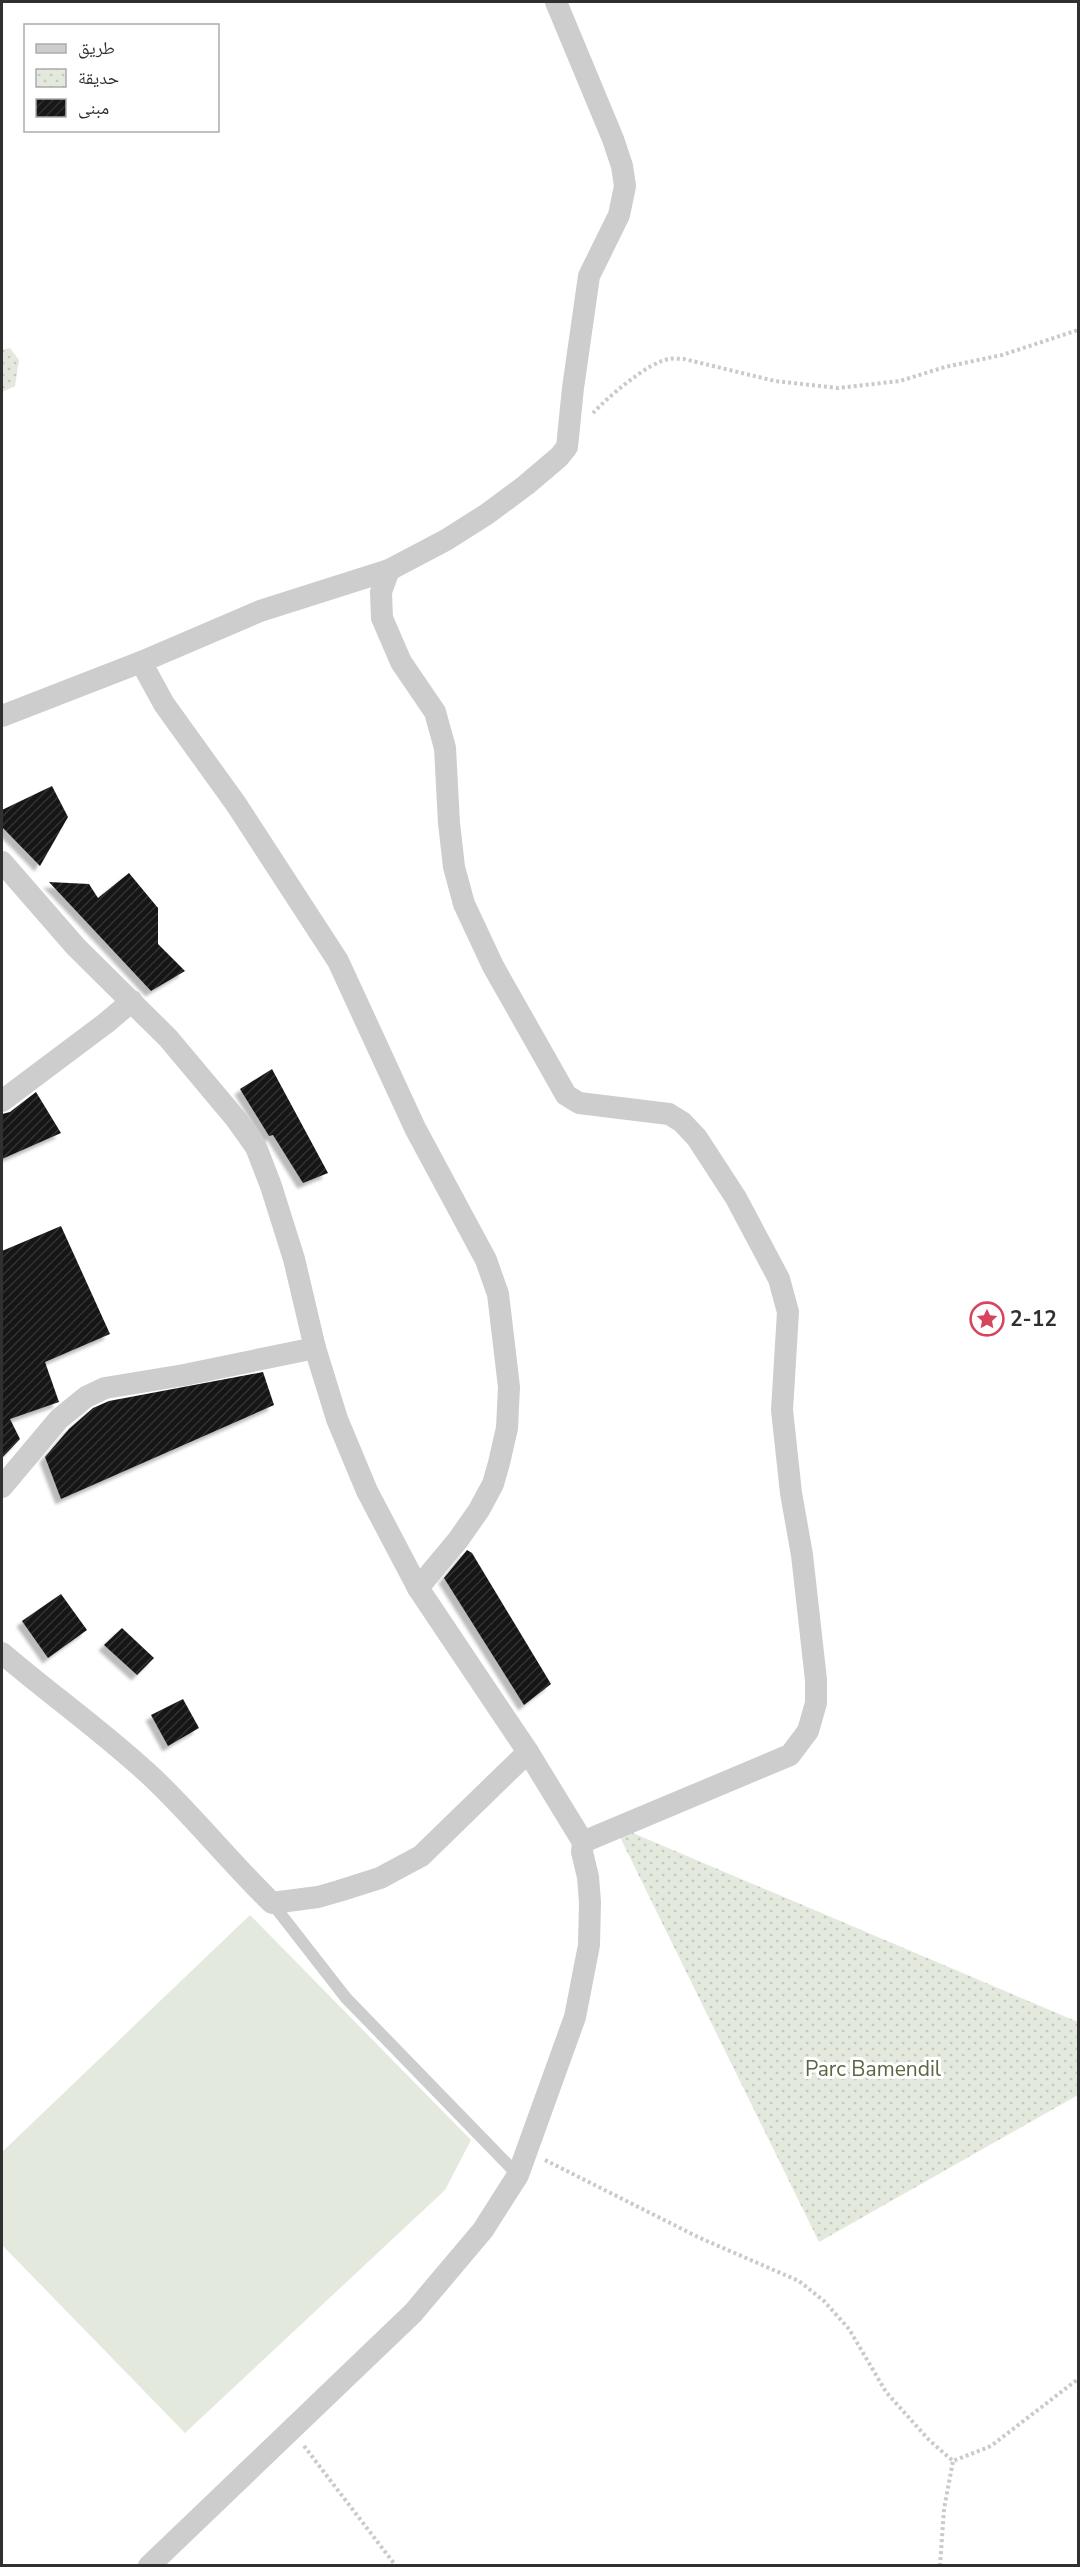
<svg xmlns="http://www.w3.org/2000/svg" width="1080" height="2567" viewBox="0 0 1080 2567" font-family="'Nunito Sans','Noto Naskh Arabic',sans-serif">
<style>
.grass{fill:#e4e9dd}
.park{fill:url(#park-dots)}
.building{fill:url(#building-hatch);filter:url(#shadow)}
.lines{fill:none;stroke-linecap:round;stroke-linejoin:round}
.path{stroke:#cacaca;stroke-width:4;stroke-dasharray:3 3;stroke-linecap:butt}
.lane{stroke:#cdcdcd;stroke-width:12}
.street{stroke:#cdcdcd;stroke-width:22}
.labels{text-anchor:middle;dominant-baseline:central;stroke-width:6;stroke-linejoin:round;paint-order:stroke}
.poi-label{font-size:21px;font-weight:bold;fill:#303030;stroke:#fff;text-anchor:start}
.park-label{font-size:21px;fill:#576842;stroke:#fff}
</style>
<defs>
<pattern id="park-dots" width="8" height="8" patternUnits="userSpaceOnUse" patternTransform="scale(1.5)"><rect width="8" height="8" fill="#e4e9dd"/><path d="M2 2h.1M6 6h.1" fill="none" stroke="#c4c8be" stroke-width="1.8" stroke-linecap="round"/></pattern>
<pattern id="building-hatch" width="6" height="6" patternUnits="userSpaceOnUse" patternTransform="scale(1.5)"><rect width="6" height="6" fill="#171717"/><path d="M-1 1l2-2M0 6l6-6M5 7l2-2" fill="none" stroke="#303030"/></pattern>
<filter id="shadow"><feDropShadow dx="-5.5" dy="5.5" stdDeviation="1.5" flood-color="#0004"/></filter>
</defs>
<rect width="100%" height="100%" fill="#fff"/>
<polygon class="grass" points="250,1915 471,2140 445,2190 185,2433 2,2245 2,2152"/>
<g class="park">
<polygon points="10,348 19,360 15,386 2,392 2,350"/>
<polygon points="614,1825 1078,2022 1078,2095 819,2242"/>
</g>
<g class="building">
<polygon points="52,786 68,817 40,866 2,827 2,810"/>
<polygon points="129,873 158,908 158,944 185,971 151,991 49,882 89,884 98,898"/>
<polygon points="272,1069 328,1173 303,1183 273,1135 269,1136 240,1089"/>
<polygon points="36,1092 61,1133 2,1159 2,1114 10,1112"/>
<polygon points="61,1226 110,1334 45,1362 59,1402 10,1419 20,1439 2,1458 2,1251"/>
<polygon points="263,1372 274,1405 61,1499 45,1457 69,1429 93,1408 109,1401"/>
<polygon points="467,1550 472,1553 551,1684 524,1705 444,1578"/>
<polygon points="61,1594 87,1630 48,1658 22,1621"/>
<polygon points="122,1628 154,1658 137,1675 104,1645"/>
<polygon points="183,1699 199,1728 168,1746 151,1715"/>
</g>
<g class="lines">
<g class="path">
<path d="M593,413C607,398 649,361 670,359C674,358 679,359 684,359L775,381L838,388L900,381L945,367L1002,355L1078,330"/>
<polyline points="545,2160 700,2238 799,2281 824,2301 849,2329 886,2392 929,2440 953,2461 991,2446 1078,2379"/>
<polyline points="304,2446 396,2566"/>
<polyline points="940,2566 944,2509 953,2461"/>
</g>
<polyline class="lane" points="272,1903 346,1998 518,2175"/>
<g class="street">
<polyline points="389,570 381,592 382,618 401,662 435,712 445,748 449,823 454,867 464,904 493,966 566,1095 579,1103 669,1114 682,1122 697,1138 736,1198 779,1279 788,1312 782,1410 791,1493 802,1555 816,1680 816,1703 808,1731 790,1755 583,1842"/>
<polyline points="141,662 164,704 236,804 338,961 415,1128 486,1260 498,1294 509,1387 507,1428 499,1463 493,1484 479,1510 458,1540 418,1588"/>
<polyline points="2,716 141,662 260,611 389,570 446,540 487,514 526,485 559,457 567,447 573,388 589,276 619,215 625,186 622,166 613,139 556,2"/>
<polyline points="2,862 76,947 168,1038 236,1119 256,1147 271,1186 294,1259 315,1348 337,1419 367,1491 418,1588 528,1752 583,1842 582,1852 588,1877 590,1902 589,1945 575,2017 518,2175 483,2230 413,2313 149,2566"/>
<polyline points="2,1101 106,1023 132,1001"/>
<polyline points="2,1487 59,1419 86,1397 105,1388 184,1375 315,1348"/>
<path d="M2,1653C51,1695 105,1733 153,1778C194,1817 231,1863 272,1903L318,1897L339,1891L380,1878L421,1856L528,1752"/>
</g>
</g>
<defs>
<symbol id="sight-ring" viewBox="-11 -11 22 22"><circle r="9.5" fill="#fff" stroke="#d5455e" stroke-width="1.5"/><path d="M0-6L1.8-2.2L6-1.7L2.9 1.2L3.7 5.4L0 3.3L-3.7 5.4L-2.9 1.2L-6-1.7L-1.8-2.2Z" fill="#d5455e"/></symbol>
</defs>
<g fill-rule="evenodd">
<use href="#sight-ring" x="968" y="1300" width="38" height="38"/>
</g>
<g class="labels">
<g class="poi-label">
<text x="1010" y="1319">2-12</text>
</g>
<g class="park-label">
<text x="873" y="2069">Parc Bamendil</text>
</g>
</g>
<rect width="1080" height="2567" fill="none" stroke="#303030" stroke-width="6"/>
<rect x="24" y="24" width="195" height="108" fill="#ffffff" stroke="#acacac" stroke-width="1.5"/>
<rect x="36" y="44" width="30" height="9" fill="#cdcdcd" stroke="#acacac" stroke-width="1.5"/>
<text x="78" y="54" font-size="18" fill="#303030">طريق</text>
<rect x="36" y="69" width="30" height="18" fill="url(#park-dots)" stroke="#acacac" stroke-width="1.5"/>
<text x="78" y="84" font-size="18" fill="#303030">حديقة</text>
<rect x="36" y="99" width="30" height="18" fill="url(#building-hatch)" stroke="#acacac" stroke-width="1.5"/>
<text x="78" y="114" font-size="18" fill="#303030">مبنى</text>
</svg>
